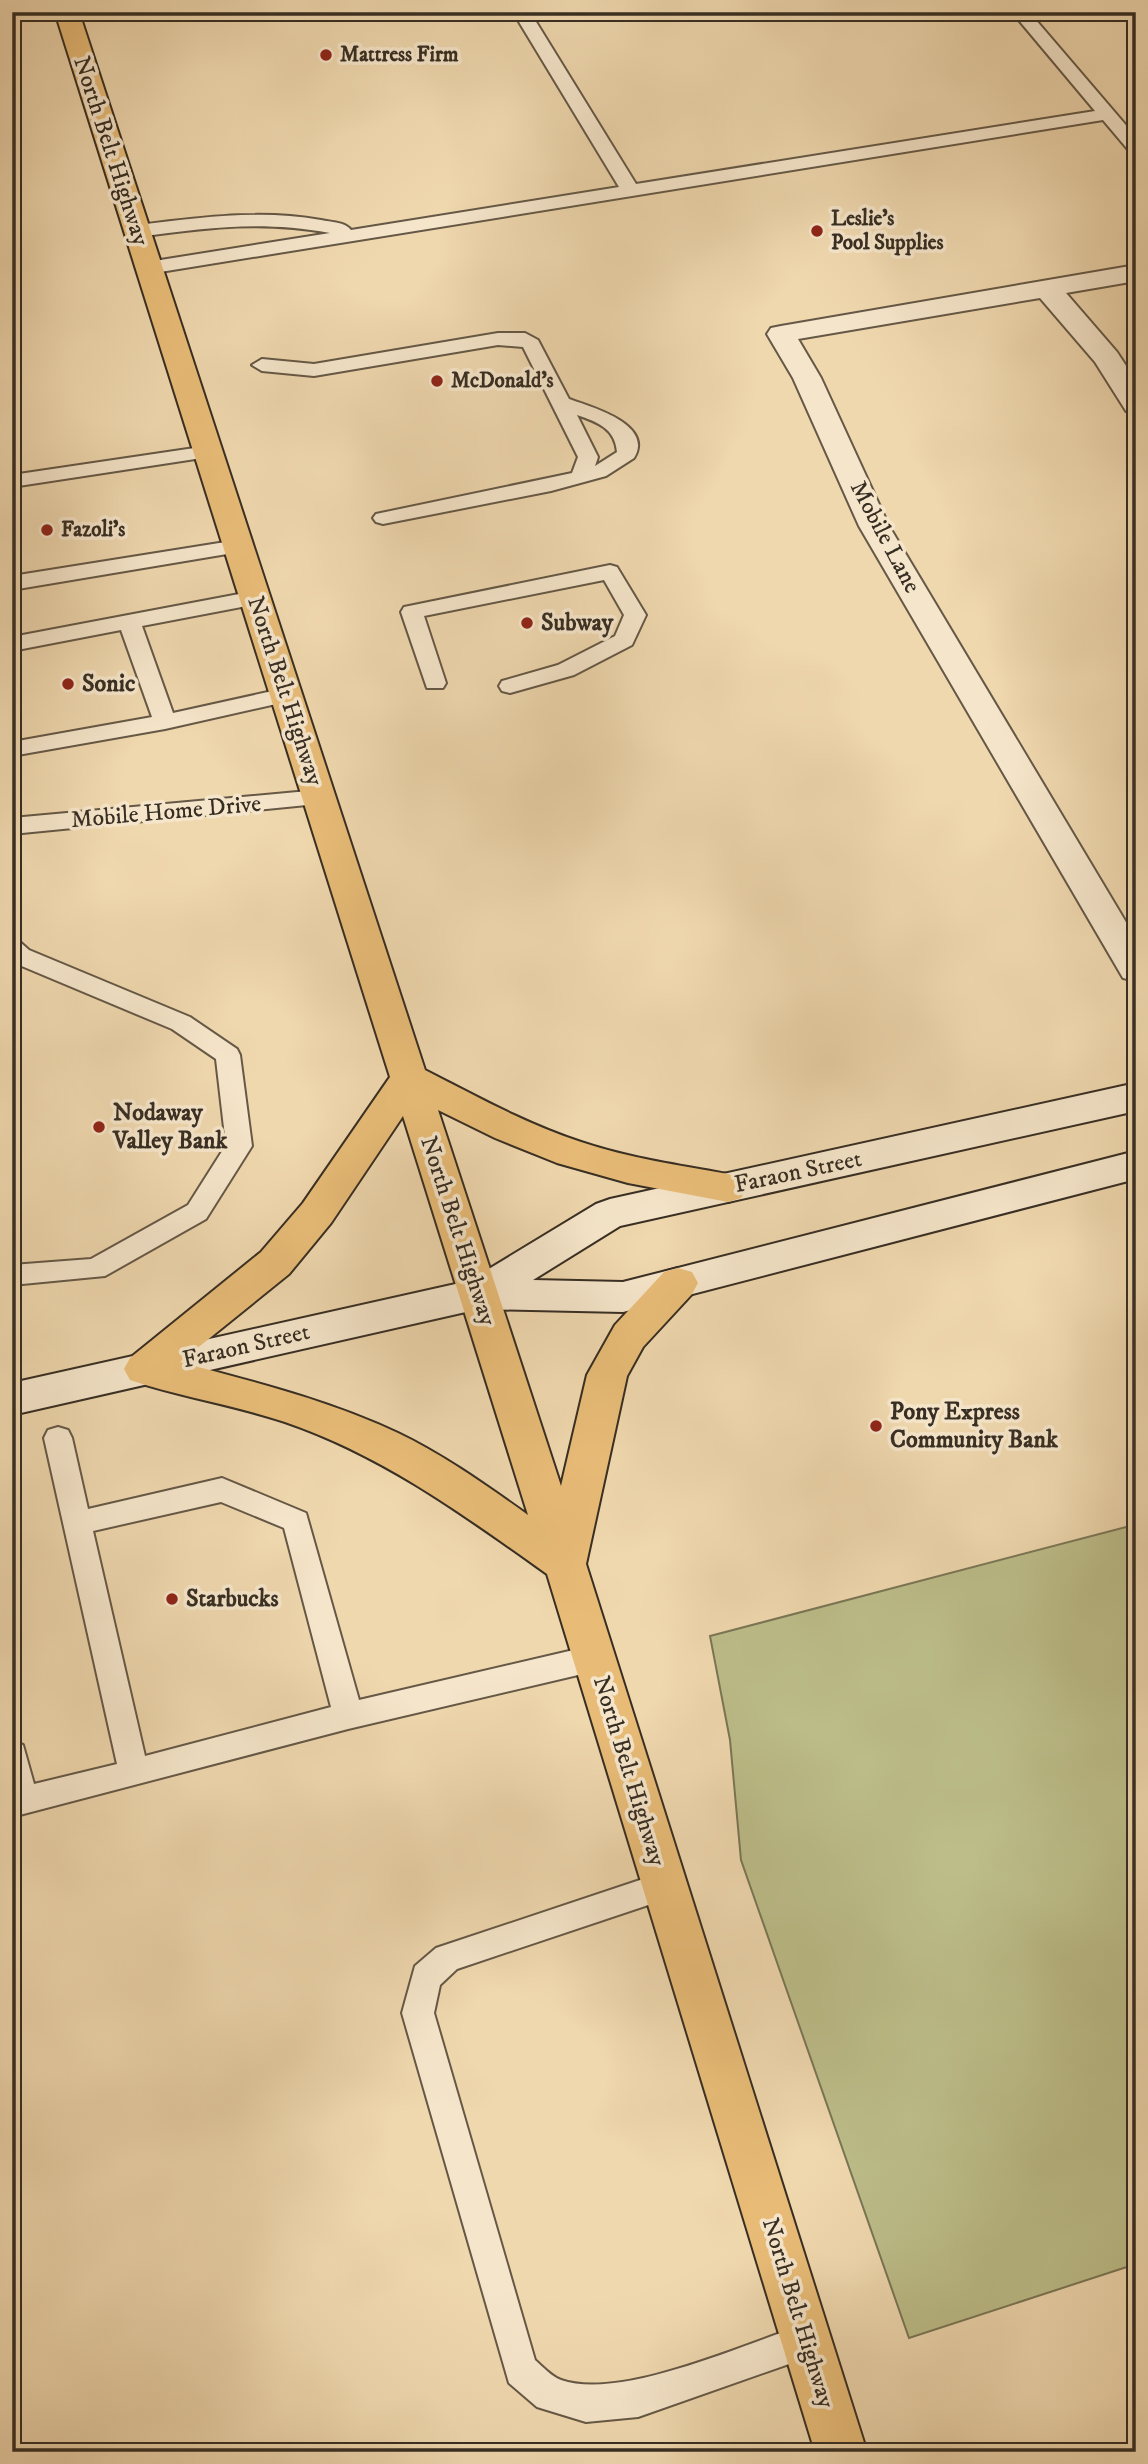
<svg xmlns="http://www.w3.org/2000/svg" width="1148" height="2464" viewBox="0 0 1148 2464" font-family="'IM FELL DW Pica',serif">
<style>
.green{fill:#bcbd89;stroke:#7a7656;stroke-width:2}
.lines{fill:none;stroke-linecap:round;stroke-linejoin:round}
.service-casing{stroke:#655846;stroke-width:4}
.minor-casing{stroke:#655846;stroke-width:4}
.secondary-casing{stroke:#372e23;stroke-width:4}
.primary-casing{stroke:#372e23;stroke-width:4}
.service{fill:#f5e5ca;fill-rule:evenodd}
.minor{fill:#f5e5ca;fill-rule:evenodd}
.secondary{fill:#f5e5ca;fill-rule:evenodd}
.primary{fill:#e8bc77;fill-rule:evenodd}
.poi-dot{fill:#8f2418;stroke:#f5e5ca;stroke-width:2.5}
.labels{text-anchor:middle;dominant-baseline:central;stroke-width:7;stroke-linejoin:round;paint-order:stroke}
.far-poi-label{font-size:21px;font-weight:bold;fill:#372e23;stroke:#f5e5ca;text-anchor:start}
.street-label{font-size:24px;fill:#372e23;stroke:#f5e5ca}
.poi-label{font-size:24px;font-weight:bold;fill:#372e23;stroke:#f5e5ca;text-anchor:start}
</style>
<rect width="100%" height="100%" fill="#efd7ae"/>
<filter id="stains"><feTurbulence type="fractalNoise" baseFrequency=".00286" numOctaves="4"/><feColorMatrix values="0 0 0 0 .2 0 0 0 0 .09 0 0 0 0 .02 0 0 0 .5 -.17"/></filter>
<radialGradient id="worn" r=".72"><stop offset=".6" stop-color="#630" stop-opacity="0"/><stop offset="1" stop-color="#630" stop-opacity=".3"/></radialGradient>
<polygon class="green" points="1126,1527 1136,1529 1136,2264 909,2338 741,1860 730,1740 710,1636"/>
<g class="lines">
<defs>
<g id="service">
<path d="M513,12H530L636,184L1095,111L1012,12H1029L1136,137V153L1130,152L1103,120L148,274L141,272L139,268L148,262L330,233C260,220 206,228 137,237L130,235L128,231L137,225C199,218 259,209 321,220C331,222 345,222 351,230L619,187Z"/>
<path d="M498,333H525L538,340L569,399C589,406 655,424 634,458L606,476L551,491L383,524L376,522L373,518L376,514L572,473L578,457L523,347L498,345L314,376L262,371L252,365L262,359L314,364ZM577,415C597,422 615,428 617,452L595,466L598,457Z"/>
<polygon points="208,446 215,448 218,452 215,456 12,487 12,475"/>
<polygon points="238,540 245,541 248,546 245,551 12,590 12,576"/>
<polygon points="610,565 617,567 646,615 632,645 574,675 510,693 502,691 499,686 502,681 558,665 615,636 624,615 604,580 424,616 446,683 443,688 427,688 401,612 404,607"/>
<polygon points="255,591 263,593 266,598 263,603 142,626 173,713 286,688 294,690 297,695 294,700 165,729 12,756 12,742 152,717 121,630 12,651 12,637"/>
<polygon points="319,790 327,793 330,798 327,803 12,834 12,818"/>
<polygon points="12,940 20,942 29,950 190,1017 237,1049 240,1055 252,1146 206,1219 105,1276 12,1285 12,1265 91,1259 188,1205 226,1145 216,1059 172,1029 12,962"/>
<path d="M58,1427L68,1430L72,1438L88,1509L222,1478L306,1513L359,1700L595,1645L605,1649L610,1658L605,1667L595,1671L348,1729L12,1817V1741L23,1745L34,1784L117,1764L44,1438L48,1430ZM221,1502L284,1528L331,1707L145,1756L93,1531Z"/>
<path d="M664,1872L675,1876L680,1886L675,1896L457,1969L440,1985L434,2013L535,2360C543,2367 552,2377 561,2380C620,2401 745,2344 806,2324L818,2329L823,2341L818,2353L806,2358L638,2417L586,2422L537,2407L509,2383L402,2013L415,1966L436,1948Z"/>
</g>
<polygon id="minor" points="1136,265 1136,281 1066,293 1117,352 1136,381 1136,414 1126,411 1095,362 1040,298 798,339 821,378 889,526 1136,939 1136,981 1123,978 859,526 793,378 767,334 771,328 781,326"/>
<polygon id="secondary" points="1136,1083 1136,1111 620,1226 533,1280 623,1282 1136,1151 1136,1179 623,1312 479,1309 12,1415 12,1383 469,1281 596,1204 610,1199"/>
<path id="primary" d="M55,12H79L425,1070C476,1096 526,1124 581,1142C628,1158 679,1165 728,1174L741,1178L747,1188L741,1198L728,1202L628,1183L557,1163L495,1138L438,1110L561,1486L587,1375L615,1325L664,1272L678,1268L692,1272L698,1283L692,1294L643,1347L627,1376L586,1564L867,2452H815L547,1574C464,1515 382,1455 285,1422C234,1405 181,1397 130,1380L124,1369L130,1358L261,1252L303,1203L390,1077ZM403,1116L528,1515C487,1486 444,1455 398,1433C328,1400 254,1382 180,1362L289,1274L331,1223Z"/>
</defs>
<use href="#service" class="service-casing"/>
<use href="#minor" class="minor-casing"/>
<use href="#secondary" class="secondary-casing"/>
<use href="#primary" class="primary-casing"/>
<use href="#service" class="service"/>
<use href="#minor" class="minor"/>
<use href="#secondary" class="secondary"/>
<use href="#primary" class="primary"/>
</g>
<g class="poi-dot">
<circle cx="326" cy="55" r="7"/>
<circle cx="817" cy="231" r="7"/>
<circle cx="437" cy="381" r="7"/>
<circle cx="47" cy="530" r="7"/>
<circle cx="527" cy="623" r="7"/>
<circle cx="68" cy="684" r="7"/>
<circle cx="99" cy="1127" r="7"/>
<circle cx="876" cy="1426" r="7"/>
<circle cx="172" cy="1599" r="7"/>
</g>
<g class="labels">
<g class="far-poi-label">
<text x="340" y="55">Mattress Firm</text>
<text x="831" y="219">Leslie's<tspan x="831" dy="24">Pool Supplies</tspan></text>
<text x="451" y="381">McDonald's</text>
<text x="61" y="530">Fazoli's</text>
</g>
<g class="street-label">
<text transform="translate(111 151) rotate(72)">North Belt Highway</text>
<text transform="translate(885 537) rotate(62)">Mobile Lane</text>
<text transform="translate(285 691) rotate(72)">North Belt Highway</text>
<text transform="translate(166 812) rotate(-5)">Mobile Home Drive</text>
<text transform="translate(798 1172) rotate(-12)">Faraon Street</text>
<text transform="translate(458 1231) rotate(72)">North Belt Highway</text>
<text transform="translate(246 1346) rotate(-13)">Faraon Street</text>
<text transform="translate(629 1771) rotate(73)">North Belt Highway</text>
<text transform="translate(798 2313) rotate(73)">North Belt Highway</text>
</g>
<g class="poi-label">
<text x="541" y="623">Subway</text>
<text x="82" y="684">Sonic</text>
<text x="113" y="1113">Nodaway<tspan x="113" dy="28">Valley Bank</tspan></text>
<text x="890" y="1412">Pony Express<tspan x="890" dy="28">Community Bank</tspan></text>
<text x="186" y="1599">Starbucks</text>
</g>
</g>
<rect width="1148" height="2464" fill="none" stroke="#efd7ae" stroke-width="42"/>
<rect x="14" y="14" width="1120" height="2436" fill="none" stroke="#372e23" stroke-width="3.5"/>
<rect x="21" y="21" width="1106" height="2422" fill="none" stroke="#372e23" stroke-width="2"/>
<rect width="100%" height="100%" filter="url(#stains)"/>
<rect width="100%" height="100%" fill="url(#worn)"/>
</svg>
